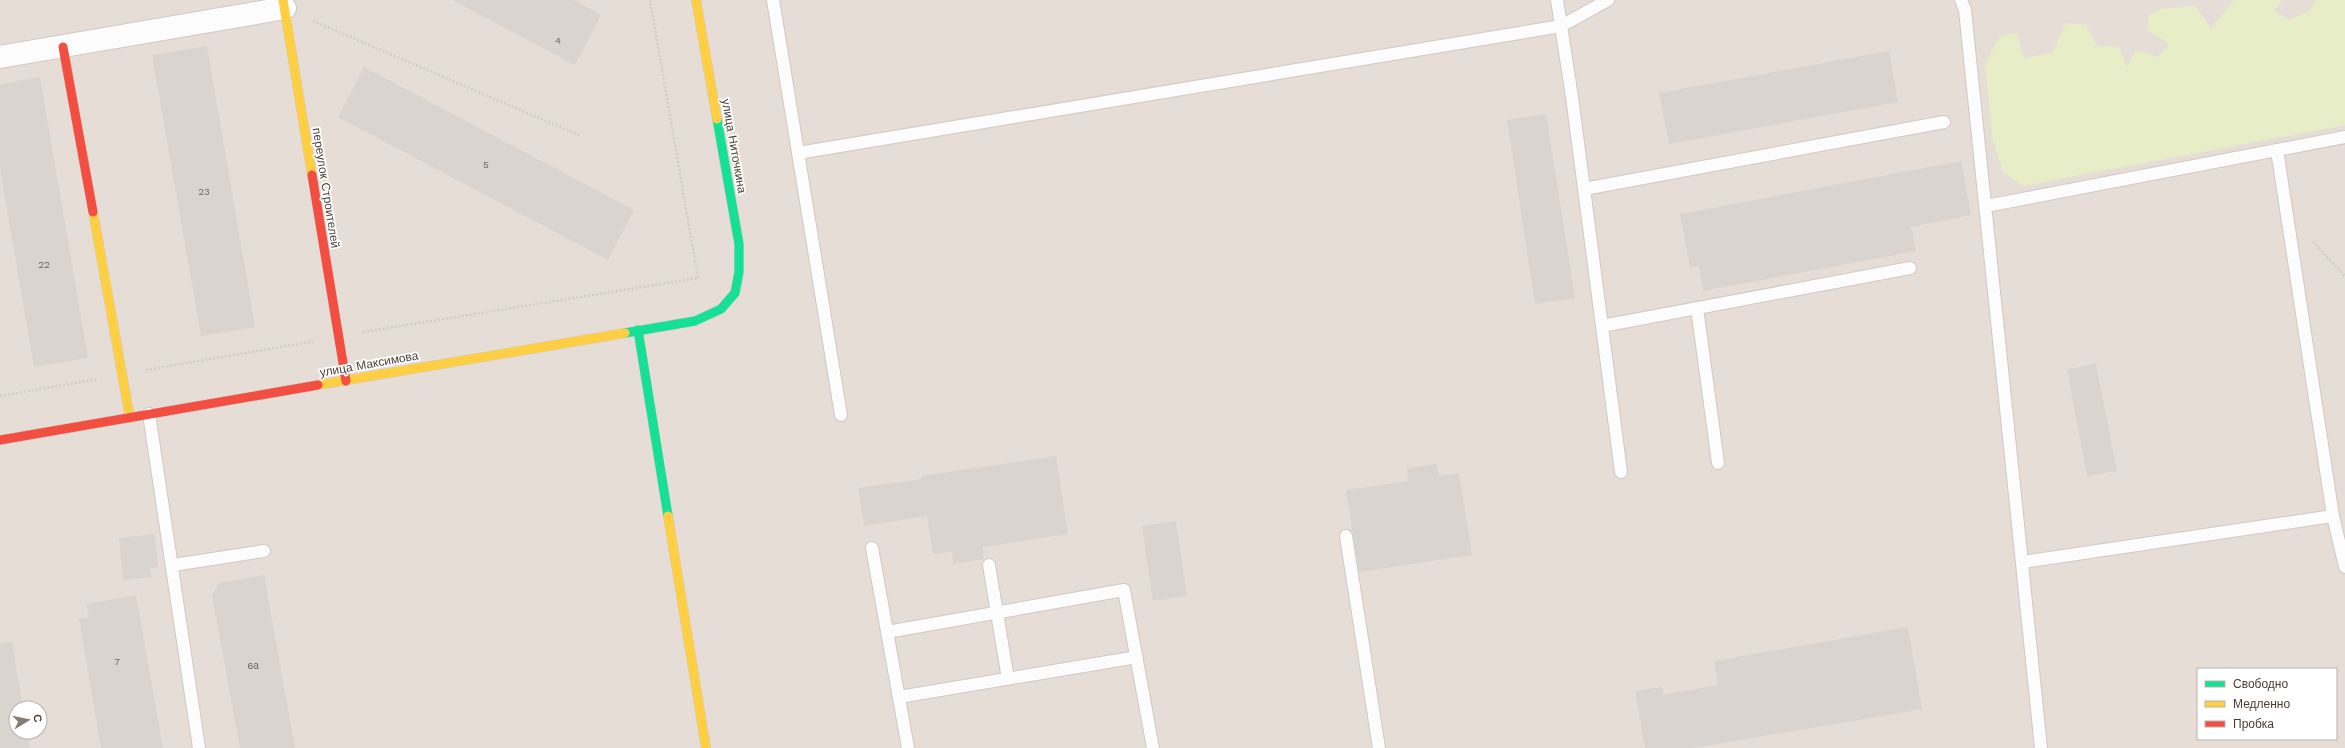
<svg xmlns="http://www.w3.org/2000/svg" width="2345" height="748" viewBox="0 0 2345 748" font-family="'Work Sans',sans-serif">
<style>
.residential{fill:#e6ded6;fill-rule:evenodd}
.green{fill:#e6edc7}
.building{fill:#dad4d0}
.lines{fill:none;stroke-linecap:round;stroke-linejoin:round}
.lane-casing{stroke:#cec9c5;stroke-width:14}
.street-casing{stroke:#cec9c5;stroke-width:24}
.fast-casing{stroke:#d3cac1;stroke-width:10}
.slow-casing{stroke:#d3cac1;stroke-width:10}
.jam-casing{stroke:#d3cac1;stroke-width:10}
.path{stroke:#d2cdc9;stroke-width:2.5;stroke-dasharray:2 2;stroke-linecap:butt}
.lane{stroke:#fdfcfc;stroke-width:12}
.street{stroke:#fdfcfc;stroke-width:22}
.fast{stroke:#16e098;stroke-width:9}
.slow{stroke:#ffcf43;stroke-width:9}
.jam{stroke:#f24e42;stroke-width:9}
.labels{text-anchor:middle;dominant-baseline:central;stroke-width:3.5;stroke-linejoin:round;paint-order:stroke}
.number-label{font-size:10px;fill:#6e645d}
.street-label{font-size:12px;fill:#483d34;stroke:#fff}
</style>
<rect width="100%" height="100%" fill="#f2edea"/>
<path class="residential" d="M0,0H2345V748H0ZM2198,669H2336V739H2198ZM16,708H40V732H16Z"/>
<polygon class="green" points="2234,0 2282,0 2274,11 2289,20 2309,11 2316,0 2345,0 2345,125 2023,186 2003,172 1993,141 1985,64 2000,36 2017,33 2024,58 2052,53 2066,23 2086,25 2097,46 2119,47 2127,67 2136,50 2158,57 2169,45 2147,29 2149,15 2160,9 2195,6 2211,28"/>
<g class="building">
<polygon points="452,0 574,0 601,15 575,65"/>
<polygon points="207,46 255,327 201,336 152,55"/>
<polygon points="1889,51 1898,102 1669,144 1659,93"/>
<polygon points="364,67 634,210 608,260 338,117"/>
<polygon points="40,77 88,358 34,367 0,169 0,84"/>
<polygon points="1546,114 1575,298 1535,304 1507,120"/>
<polygon points="1961,161 1971,215 1911,227 1916,251 1703,291 1699,266 1690,267 1680,214"/>
<polygon points="2096,364 2117,471 2087,476 2067,369"/>
<polygon points="1056,456 1068,534 983,547 984,559 953,564 952,552 933,554 927,516 864,526 858,488 922,479 921,476"/>
<polygon points="1437,464 1439,476 1459,473 1472,555 1359,572 1346,490 1408,481 1407,468"/>
<polygon points="1176,521 1187,596 1153,601 1142,526"/>
<polygon points="155,534 158,567 150,568 151,577 123,580 119,538"/>
<polygon points="264,575 295,748 240,748 212,595 219,583"/>
<polygon points="136,595 163,748 101,748 79,619 89,617 86,604"/>
<polygon points="1908,627 1922,709 1694,748 1645,748 1635,691 1662,687 1663,695 1718,685 1714,661"/>
<polygon points="12,642 23,708 16,708 16,732 28,732 30,748 0,748 0,643"/>
</g>
<g class="lines">
<defs>
<g id="lane">
<polyline points="773,0 841,415"/>
<polyline points="1557,0 1572,97 1621,472"/>
<polyline points="1961,0 1965,10 2041,748"/>
<polyline points="2277,150 2333,516 2345,567"/>
<polyline points="798,153 1561,26 1608,0"/>
<polyline points="1584,189 1944,122"/>
<polyline points="1986,206 2345,137"/>
<polyline points="1697,308 1718,463"/>
<polyline points="1602,326 1910,268"/>
<polyline points="149,414 199,748"/>
<polyline points="1346,536 1379,748"/>
<polyline points="872,548 908,748"/>
<polyline points="2023,562 2333,516"/>
<polyline points="173,565 264,551"/>
<polyline points="989,565 1008,679"/>
<polyline points="887,632 1124,590 1153,748"/>
<polyline points="899,697 1137,657"/>
</g>
<polyline id="street" points="0,57 285,8"/>
<g id="fast">
<polyline points="638,330 668,516"/>
<polyline points="625,333 695,321 721,309 735,293 739,272 739,244 717,119"/>
</g>
<g id="slow">
<polyline points="283,0 312,175"/>
<polyline points="696,0 717,119"/>
<polyline points="93,212 130,418"/>
<polyline points="318,385 625,333"/>
<polyline points="668,516 706,748"/>
</g>
<g id="jam">
<polyline points="63,47 93,212"/>
<polyline points="312,175 346,381"/>
<polyline points="0,440 318,385"/>
</g>
</defs>
<use href="#lane" class="lane-casing"/>
<use href="#street" class="street-casing"/>
<use href="#fast" class="fast-casing"/>
<use href="#slow" class="slow-casing"/>
<use href="#jam" class="jam-casing"/>
<g class="path">
<polyline points="313,21 581,136"/>
<polyline points="2313,242 2345,276"/>
<polyline points="363,332 698,278 650,0"/>
<polyline points="146,370 315,341"/>
<polyline points="0,396 98,379"/>
</g>
<use href="#lane" class="lane"/>
<use href="#street" class="street"/>
<use href="#fast" class="fast"/>
<use href="#slow" class="slow"/>
<use href="#jam" class="jam"/>
</g>
<g class="labels">
<g class="number-label">
<text x="558" y="40">4</text>
<text x="486" y="164">5</text>
<text x="204" y="191">23</text>
<text x="44" y="264">22</text>
<text x="117" y="661">7</text>
<text x="253" y="665">6а</text>
</g>
<g class="street-label">
<text transform="translate(734 146) rotate(80)">улица Ниточкина</text>
<text transform="translate(326 188) rotate(81)">переулок Строителей</text>
<text transform="translate(369 364) rotate(-10)">улица Максимова</text>
</g>
</g>
<rect x="2197" y="668" width="140" height="72" fill="#ffffff" stroke="#b6b1ae"/>
<rect x="2205" y="681" width="20" height="6" fill="#16e098" stroke="#b6b1ae"/>
<text x="2233" y="688" font-size="12" fill="#483d34">Свободно</text>
<rect x="2205" y="701" width="20" height="6" fill="#ffcf43" stroke="#b6b1ae"/>
<text x="2233" y="708" font-size="12" fill="#483d34">Медленно</text>
<rect x="2205" y="721" width="20" height="6" fill="#f24e42" stroke="#b6b1ae"/>
<text x="2233" y="728" font-size="12" fill="#483d34">Пробка</text>
<g transform="translate(28 720) rotate(80)"><circle r="19" fill="#ffffff" stroke="#b6b1ae"/>
<path d="M0-3L7 15L0 10L-7 15Z" fill="#847b74"/>
<text y="-6" font-size="11" font-weight="bold" text-anchor="middle" fill="#483d34">С</text>
</g>
</svg>
